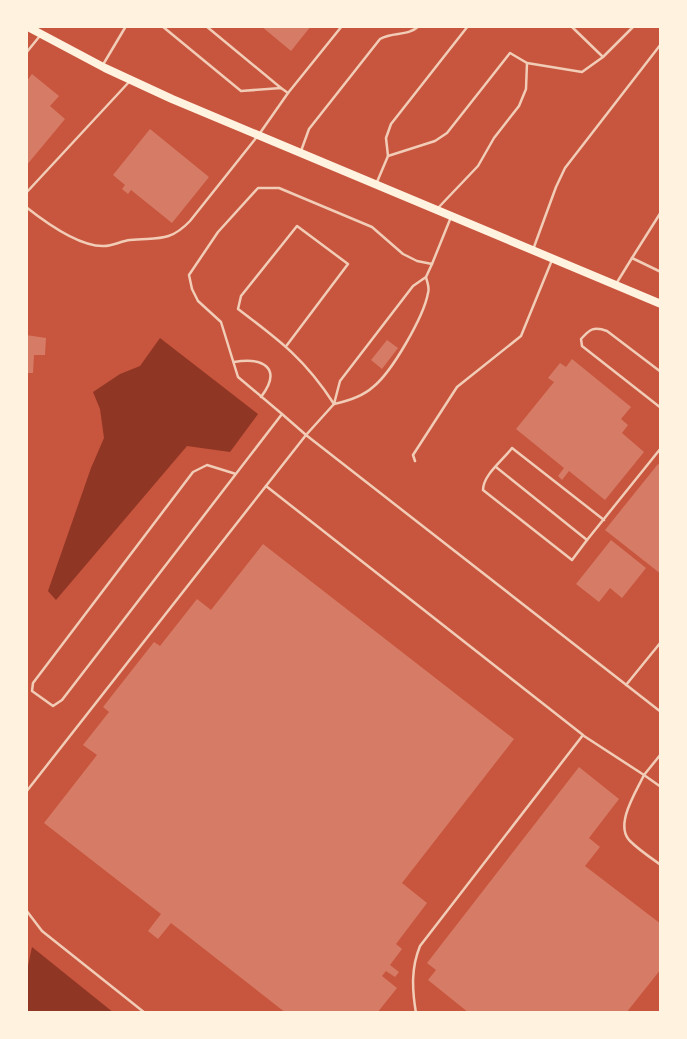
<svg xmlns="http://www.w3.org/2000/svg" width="687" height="1039" viewBox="0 0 687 1039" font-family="Mulish,sans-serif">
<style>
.water{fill:#8f3625}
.building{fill:#d67c66}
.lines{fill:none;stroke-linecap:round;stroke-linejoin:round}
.service{stroke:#f1ccb7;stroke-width:2.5}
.primary{stroke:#fff3e0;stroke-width:8}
</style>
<rect width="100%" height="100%" fill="#c8553d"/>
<g class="water">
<polygon points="160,338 258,414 230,452 187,446 56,600 48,591 91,468 104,438 100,409 93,392 120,374 140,366"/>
<polygon points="32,947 114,1013 26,1013 26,975"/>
</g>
<g class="building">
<polygon points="261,26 311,26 291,51"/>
<polygon points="32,74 59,96 50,106 65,119 26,166 26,82"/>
<polygon points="150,129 209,177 172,223 131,190 128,194 122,189 125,185 113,175"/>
<polygon points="26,335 46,338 45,355 34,355 33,373 26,373"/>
<polygon points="387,340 398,348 382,369 371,360"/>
<polygon points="572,359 631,407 621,419 628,425 622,433 644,452 605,500 569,471 562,480 558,476 564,468 516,429 554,382 548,378 560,363 566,367"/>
<polygon points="658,464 661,466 661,574 605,530"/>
<polygon points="611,540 646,568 622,598 610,588 599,602 576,584"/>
<polygon points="263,544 514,739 402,883 427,903 396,944 402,949 390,965 399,972 395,977 386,971 382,976 397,988 377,1013 286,1013 171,923 158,939 148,931 161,914 44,823 97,755 83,745 109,712 103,707 154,642 160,646 197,599 211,610"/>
<polygon points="579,767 619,799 589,838 600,847 585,866 661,924 661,969 626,1013 469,1013 428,980 436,970 427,963"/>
</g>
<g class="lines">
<g class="service">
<polyline points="162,26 241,91 281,88 288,93 260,133"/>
<polyline points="206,26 281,88"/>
<polyline points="571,26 603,57"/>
<polyline points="26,53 39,37"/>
<polyline points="104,63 126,26"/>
<polyline points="288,93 342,26"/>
<path d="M301,151L309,129L380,39C394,31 407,37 419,26"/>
<polyline points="388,156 386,138 391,124 468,26"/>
<polyline points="377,182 388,156 435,141 447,133 510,53 527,63 582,72 603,57 634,26"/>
<polyline points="26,193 129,82"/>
<path d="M26,207C45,222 79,247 104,246C113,246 121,241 130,240C157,237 169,243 190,221L256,138"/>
<polyline points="438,208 478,166 494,138 519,106 526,89 527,63"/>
<polyline points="534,247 556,187 565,168 661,44"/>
<polyline points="632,258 661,212"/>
<path d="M426,277C427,282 430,288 428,293C424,316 392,372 373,387C362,397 348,401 334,404L340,381L413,286L426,277L432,264"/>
<polyline points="616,284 632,258 661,272"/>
<path d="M234,362C263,357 283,368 261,397"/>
<path d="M661,372L607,331C594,326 590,329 581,339L582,346L661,408"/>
<path d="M282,414L306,435L334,404C305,359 279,340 238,309L241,296L297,226L348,264L287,345"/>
<polyline points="415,461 413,455 457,387 521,336 552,260"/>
<path d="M496,467L587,540L572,560L483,490C483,475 503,460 512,448L604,520"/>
<polyline points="236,474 207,465 193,472 33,683 32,691 53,706 62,700 282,414 238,377 221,322 198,301 192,289 189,275 218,232 258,188 279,188 372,227 403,254 417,261 432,264 451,217"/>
<path d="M266,486L583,735L420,946C411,968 412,989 416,1013"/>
<polyline points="587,540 661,448"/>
<polyline points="626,685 661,642"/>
<polyline points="584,736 644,775 661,754"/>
<path d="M661,787L644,775C636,792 614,825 630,841C639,850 651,858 661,865"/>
<polyline points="26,792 306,435 661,712"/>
<polyline points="26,910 42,931 145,1013"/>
</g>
<polyline class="primary" points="26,26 105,68 172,99 661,304"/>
</g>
<rect width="687" height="1039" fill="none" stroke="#fff3e0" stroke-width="56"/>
</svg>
